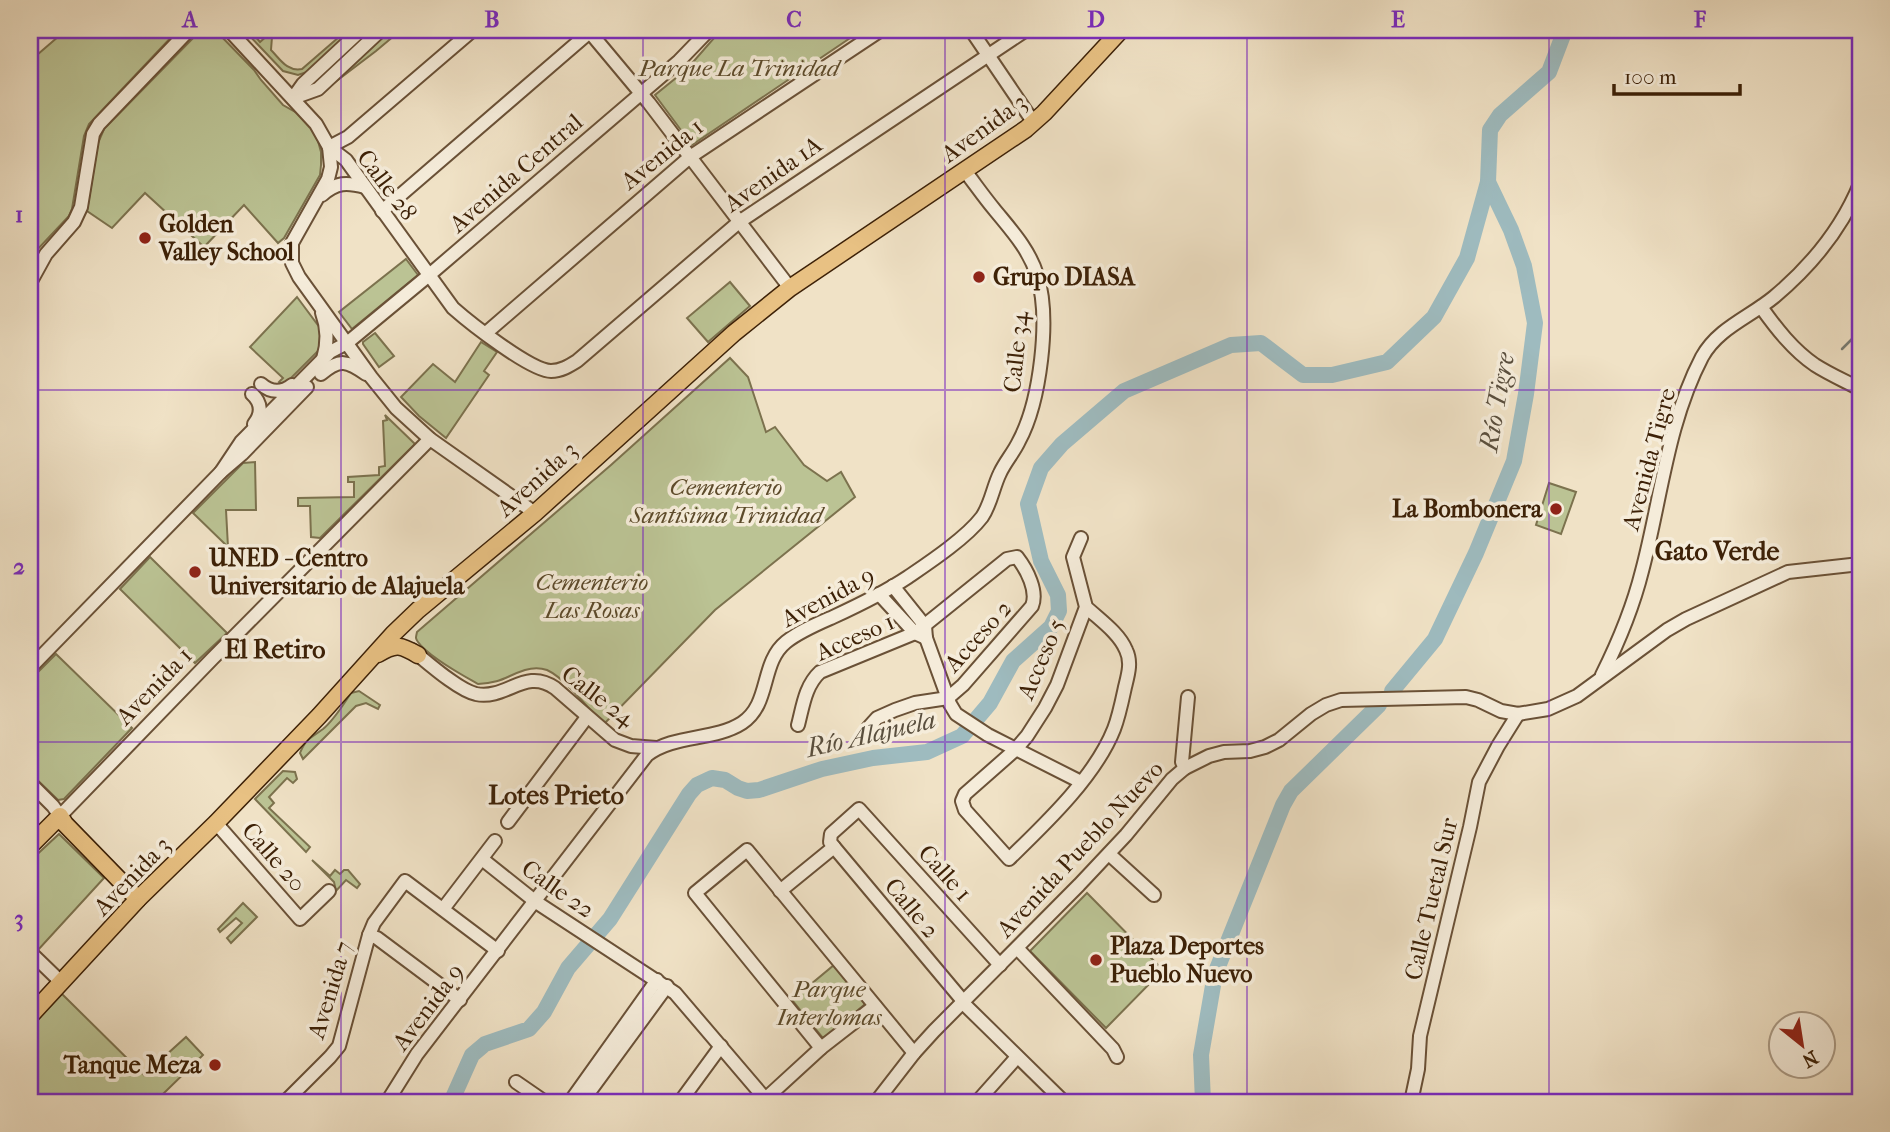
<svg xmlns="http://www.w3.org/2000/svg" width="1890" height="1132" viewBox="0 0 1890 1132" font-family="'IM FELL French Canon',serif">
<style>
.green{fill:#bbc394;stroke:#7c724e;stroke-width:2}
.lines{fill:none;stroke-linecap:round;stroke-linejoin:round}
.stream{stroke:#777d75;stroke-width:2.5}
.river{stroke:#9ebbbf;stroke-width:16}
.minor-casing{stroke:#6a5137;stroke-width:16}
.major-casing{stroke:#3d2107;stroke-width:19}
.minor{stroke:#f5ecda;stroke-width:12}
.major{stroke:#e8c183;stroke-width:16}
.grid{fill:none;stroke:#7b2cbf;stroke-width:2;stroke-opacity:0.55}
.poi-dot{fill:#8f2418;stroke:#f5ecda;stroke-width:2.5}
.labels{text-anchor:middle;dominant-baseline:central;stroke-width:7;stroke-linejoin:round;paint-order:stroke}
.park-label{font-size:24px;font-style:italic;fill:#5c4a2a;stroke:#f5ecda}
.street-label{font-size:24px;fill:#3d2107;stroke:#f5ecda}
.poi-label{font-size:24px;font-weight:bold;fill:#3d2107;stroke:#f5ecda;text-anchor:start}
.water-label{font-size:26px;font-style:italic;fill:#5a4f3e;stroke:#f5ecda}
.neighbourhood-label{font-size:26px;font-weight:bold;fill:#3d2107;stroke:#f5ecda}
.neatline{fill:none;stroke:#7b2cbf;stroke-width:2.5}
.grid-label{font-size:23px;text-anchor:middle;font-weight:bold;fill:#7b2cbf}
</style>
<rect width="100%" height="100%" fill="#f0e2c6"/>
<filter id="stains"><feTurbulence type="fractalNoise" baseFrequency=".00286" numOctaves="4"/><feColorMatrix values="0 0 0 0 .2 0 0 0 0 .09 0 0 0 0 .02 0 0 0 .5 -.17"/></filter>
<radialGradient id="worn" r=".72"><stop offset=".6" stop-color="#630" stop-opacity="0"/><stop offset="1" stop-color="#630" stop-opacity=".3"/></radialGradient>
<g class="green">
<polygon points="66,30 178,30 89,124 84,136 72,209 69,216 35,252 30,262 30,61"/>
<polygon points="204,30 217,32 254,70 261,80 283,105 297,113 312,129 318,141 321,152 321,165 320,175 284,238 278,243 244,205 204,247 145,193 112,228 87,211 98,143 104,129 198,33"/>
<path d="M247,30H257L254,35L260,42L269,34L272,37L271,50C280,59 287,72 302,69L347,30H353L313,70L298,75L283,71L245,31Z"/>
<polygon points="386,30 401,30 376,51 326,89"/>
<polygon points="721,30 862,30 692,145 655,95 687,69"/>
<polygon points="406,259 418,275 352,329 339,312"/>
<polygon points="730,282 750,306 708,342 687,318"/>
<polygon points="297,297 320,328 322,336 320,349 283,386 279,382 283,378 250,347"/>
<polygon points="375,333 394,356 379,367 363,344 363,342"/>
<polygon points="481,342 497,352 484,371 489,375 446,438 419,416 401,397 433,364 455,382"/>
<path d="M730,358L748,377L766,432L775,427L804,465L827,481L841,472L855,497L715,610L603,725C590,710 565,678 547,670C541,668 532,668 525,670C506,676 502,683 478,684C462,675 429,657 418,642C415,638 416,637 417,632L611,465Z"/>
<polygon points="385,415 415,444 320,538 311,537 310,506 298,506 298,498 354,497 354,482 348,482 348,477 379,475 379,467 385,466 383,421 387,420"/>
<polygon points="255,462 256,510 226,510 228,547 193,513 243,463"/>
<polygon points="1549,483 1576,492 1561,534 1536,525"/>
<polygon points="150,557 227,633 195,663 120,589"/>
<polygon points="56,654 132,728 64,799 58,800 30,773 30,680"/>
<path d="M359,691L380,705L378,709L366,703L356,706L303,759L300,753C306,738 311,738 323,729C334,720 343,705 351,693Z"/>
<polygon points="283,771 295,772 297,779 293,783 287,778 269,797 274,803 269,808 310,847 306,852 255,799"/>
<polygon points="59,834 104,878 38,950 30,941 30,861"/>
<polygon points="312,860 330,876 335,870 340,874 344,870 348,870 360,884 357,888 346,880 336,891 334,882"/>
<polygon points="1087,893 1163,970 1106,1028 1030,951"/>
<polygon points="243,903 257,917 231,943 227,938 242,923 236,918 220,932 218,929"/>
<polygon points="834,965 865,1002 864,1005 826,1037 822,1037 792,1000"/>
<polygon points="62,994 144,1075 186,1037 203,1055 164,1093 173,1102 30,1102 30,1027"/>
</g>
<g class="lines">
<polyline class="stream" points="1842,349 1860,331"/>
<g class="river">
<polyline points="1392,691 1435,639 1476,553 1514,461 1526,394 1535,323 1524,266 1511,230 1488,182"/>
<polyline points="451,1102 472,1055 485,1044 529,1029 544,1012 568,968 610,919 689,794 697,785 712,778 725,780 738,788 747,791 759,790 822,769 873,758 927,752 962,736 990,703 1013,661 1051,627 1059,611 1058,595 1041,561 1028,504 1041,468 1062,444 1124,391 1231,345 1261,343 1303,375 1332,375 1387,362 1434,317 1467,258 1488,182 1490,130 1500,115 1549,72 1565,30"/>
<polyline points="1203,1102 1201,1055 1215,974 1283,805 1291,791 1379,705"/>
</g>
<defs>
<g id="minor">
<path d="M229,30L316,124L329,147L346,160L453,308C470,323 531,371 551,371C561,371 569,366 577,361L739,222L1026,30"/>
<polyline points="588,30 649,103 790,288"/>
<polyline points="971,30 1034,123"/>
<polyline points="293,98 318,89 381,30"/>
<polyline points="293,98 303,84 361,30"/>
<polyline points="329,147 331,167 328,179 292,243 292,263 299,277 371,377 396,408 430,439 535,513"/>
<polyline points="329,147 348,137 473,30"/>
<path d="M322,195C336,182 347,182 365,187"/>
<polyline points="382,211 592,30"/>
<polyline points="30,283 46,254 74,222 81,207 93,134 99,124 189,30"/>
<path d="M1761,307C1776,328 1793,350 1815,365C1829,374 1845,381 1860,389"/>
<path d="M322,313C328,329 328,343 323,359"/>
<polyline points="486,333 690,157 881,30"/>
<path d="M321,374C340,358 347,361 366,374"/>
<path d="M261,384C271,393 282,393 292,385"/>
<path d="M252,394C262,403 262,414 254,424"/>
<polyline points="221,472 241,442 330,352 347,343 428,276 679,61 709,30"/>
<path d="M1081,538L1073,557L1086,607L1057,685L1045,708L1027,736L1015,750L965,794L962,801L965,810L1009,859C1045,824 1095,777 1114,729C1119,716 1122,701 1125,687C1128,675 1132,662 1126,650C1119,633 1100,620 1086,607"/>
<polyline points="879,594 915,633 926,638 925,626 893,586"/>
<polyline points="926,638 950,704 956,714 988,735 1081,782"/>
<path d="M412,650C427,662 458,690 476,694C507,700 525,667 555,688L615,740L631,746L656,748"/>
<polyline points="30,668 221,472 242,454 307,387"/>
<path d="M1602,675C1619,641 1633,607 1642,571C1661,500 1667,424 1702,357C1718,328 1750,317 1774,297C1811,266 1842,228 1860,184"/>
<path d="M798,725C803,706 805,686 820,672L915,633L1007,559L1017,557C1027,570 1038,591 1032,606L963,685L948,698L915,703L895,710L877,718L868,728"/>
<polyline points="1185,768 1182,762 1188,697"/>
<polyline points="30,783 53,806 60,816 212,659 430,439"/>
<polyline points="508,822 587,717"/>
<polyline points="216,823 300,919 329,891"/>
<polyline points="1109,854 1154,895"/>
<polyline points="482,859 536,902 675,993 768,1102"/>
<polyline points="780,891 834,847"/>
<polyline points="443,909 495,841"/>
<polyline points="369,935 377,938 460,1000"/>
<polyline points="1017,948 1113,1049 1117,1057"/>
<polyline points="30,952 62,983"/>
<polyline points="963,1001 834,847 830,842 831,834 859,809 1000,965"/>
<polyline points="962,1002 1064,1102"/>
<polyline points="821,1048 695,893 747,850 914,1053"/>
<polyline points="516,1082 545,1102"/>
<polyline points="185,1101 186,1102"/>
<polyline points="285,1102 330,1057 339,1046 369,935 374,923 405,881 498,951"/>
<path d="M387,1102L417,1054L647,755C674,734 714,741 742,723C771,704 760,663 786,642C800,631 817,624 833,617C859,605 884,593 908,577C930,562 966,538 982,517C991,504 993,487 1000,473C1005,462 1014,452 1019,441C1040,402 1051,318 1037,275C1029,249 1011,230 994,209C984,197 975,184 965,171"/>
<polyline points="570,1102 657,980"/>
<polyline points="582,1102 667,986"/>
<polyline points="680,1102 721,1046"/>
<polyline points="762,1102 821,1048 875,1006"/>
<polyline points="876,1102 914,1053 934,1031 1079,885 1126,835 1172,779 1185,768 1209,756 1224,752 1250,751 1265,747 1279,740 1311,714 1326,705 1341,700 1466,697 1478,700 1501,711 1518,714 1548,709 1577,696 1667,630 1686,619 1788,572 1860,564"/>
<polyline points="977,1102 1017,1057"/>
<polyline points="1411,1102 1418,1069 1420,1036 1470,827 1479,782 1498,746 1518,714"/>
</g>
<g id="major">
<path d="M378,654C396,643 401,645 418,655"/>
<polyline points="30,846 60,816 65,824 138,899"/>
<polyline points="30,1016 138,899 216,823 319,716 393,634 418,610 535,513 734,333 790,288 1026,129 1044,113 1121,30"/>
</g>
</defs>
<use href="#minor" class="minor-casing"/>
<use href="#major" class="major-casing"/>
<use href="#minor" class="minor"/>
<use href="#major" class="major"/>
</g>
<path class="grid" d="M341,30V1102M643,30V1102M945,30V1102M1247,30V1102M1549,30V1102M30,390H1860M30,742H1860"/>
<g class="poi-dot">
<circle cx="145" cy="238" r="7"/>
<circle cx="979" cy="277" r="7"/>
<circle cx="1556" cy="509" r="7"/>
<circle cx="195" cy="572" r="7"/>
<circle cx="1096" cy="960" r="7"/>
<circle cx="215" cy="1065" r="7"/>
</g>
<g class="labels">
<g class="park-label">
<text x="739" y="68">Parque La Trinidad</text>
<text x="726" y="487">Cementerio<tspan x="726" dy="28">Santísima Trinidad</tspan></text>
<text x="592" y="582">Cementerio<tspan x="592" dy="28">Las Rosas</tspan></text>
<text x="829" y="989">Parque<tspan x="829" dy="28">Interlomas</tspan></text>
</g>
<g class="street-label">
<text transform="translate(984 128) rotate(-36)">Avenida 3</text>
<text transform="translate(662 154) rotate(-39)">Avenida 1</text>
<text transform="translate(516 173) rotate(-41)">Avenida Central</text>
<text transform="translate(773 174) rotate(-35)">Avenida 1A</text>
<text transform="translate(387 185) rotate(53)">Calle 28</text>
<text transform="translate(1016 352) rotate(-84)">Calle 34</text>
<text transform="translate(1649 459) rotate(-75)">Avenida Tigre</text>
<text transform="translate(537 479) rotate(-42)">Avenida 3</text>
<text transform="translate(828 597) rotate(-28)">Avenida 9</text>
<text transform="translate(978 636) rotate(-48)">Acceso 2</text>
<text transform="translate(855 637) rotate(-24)">Acceso 1</text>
<text transform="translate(1041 659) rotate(-67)">Acceso 5</text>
<text transform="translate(154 686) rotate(-46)">Avenida 1</text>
<text transform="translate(598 696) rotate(37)">Calle 24</text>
<text transform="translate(1080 849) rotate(-47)">Avenida Pueblo Nuevo</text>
<text transform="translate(274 857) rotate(49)">Calle 20</text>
<text transform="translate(945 873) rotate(48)">Calle 1</text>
<text transform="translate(132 876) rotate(-46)">Avenida 3</text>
<text transform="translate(558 889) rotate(35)">Calle 22</text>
<text transform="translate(1431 899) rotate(-77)">Calle Tuetal Sur</text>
<text transform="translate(912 908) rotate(50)">Calle 2</text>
<text transform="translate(330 990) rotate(-73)">Avenida 7</text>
<text transform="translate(428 1007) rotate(-53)">Avenida 9</text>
</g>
<g class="poi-label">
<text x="159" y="224">Golden<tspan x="159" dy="28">Valley School</tspan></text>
<text x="993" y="277">Grupo DIASA</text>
<text x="1542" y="509" text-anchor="end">La Bombonera</text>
<text x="209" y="558">UNED - Centro<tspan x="209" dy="28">Universitario de Alajuela</tspan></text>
<text x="1110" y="946">Plaza Deportes<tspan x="1110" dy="28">Pueblo Nuevo</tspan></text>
<text x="201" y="1065" text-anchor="end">Tanque Meza</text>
</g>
<g class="water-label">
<text transform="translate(1497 402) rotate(-80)">Río Tigre</text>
<text transform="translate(871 734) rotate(-13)">Río Alajuela</text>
</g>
<g class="neighbourhood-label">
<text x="1717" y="551">Gato Verde</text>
<text x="275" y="649">El Retiro</text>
<text x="556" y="795">Lotes Prieto</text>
</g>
</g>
<rect width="1890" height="1132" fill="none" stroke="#f0e2c6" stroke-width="77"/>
<g transform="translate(1802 1045) rotate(150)"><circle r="33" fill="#f5ecda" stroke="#ab9b86" stroke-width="2"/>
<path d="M0-5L12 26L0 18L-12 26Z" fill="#8f2418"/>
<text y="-10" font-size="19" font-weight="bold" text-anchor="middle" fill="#3d2107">N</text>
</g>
<path d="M1614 84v10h126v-10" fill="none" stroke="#3d2107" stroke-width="3.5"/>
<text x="1624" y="84" font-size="21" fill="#3d2107" stroke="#f5ecda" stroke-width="5" paint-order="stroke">100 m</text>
<rect x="38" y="38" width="1814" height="1056" class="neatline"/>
<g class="grid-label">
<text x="190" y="27">A</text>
<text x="492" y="27">B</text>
<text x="794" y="27">C</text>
<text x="1096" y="27">D</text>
<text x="1398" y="27">E</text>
<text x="1700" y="27">F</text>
<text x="19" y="222">1</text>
<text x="19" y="574">2</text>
<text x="19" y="926">3</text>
</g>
<rect width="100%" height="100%" filter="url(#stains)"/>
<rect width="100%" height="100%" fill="url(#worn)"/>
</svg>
